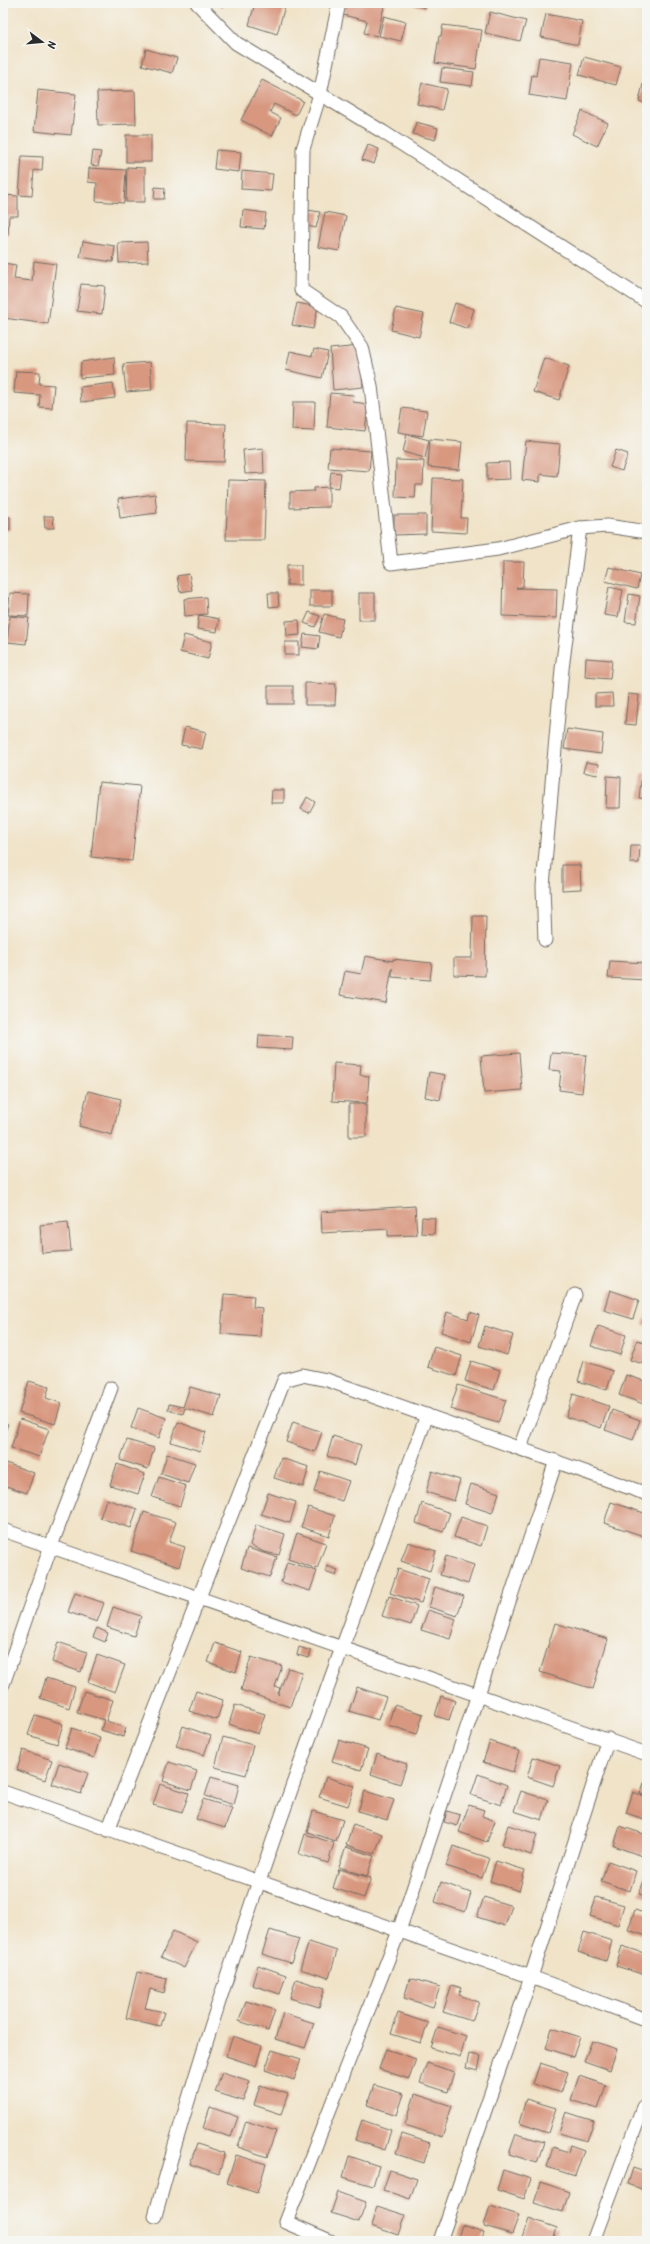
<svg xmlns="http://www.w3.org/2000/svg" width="650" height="2244" viewBox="0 0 650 2244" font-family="Kalam,sans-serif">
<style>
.building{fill:#d89880}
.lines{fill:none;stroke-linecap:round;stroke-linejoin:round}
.street-casing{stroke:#706b62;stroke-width:15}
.street{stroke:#fff;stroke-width:13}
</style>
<rect width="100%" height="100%" fill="#f6f6f2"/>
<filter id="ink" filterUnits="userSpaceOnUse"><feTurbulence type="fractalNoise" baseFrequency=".025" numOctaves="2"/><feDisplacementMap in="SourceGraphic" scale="8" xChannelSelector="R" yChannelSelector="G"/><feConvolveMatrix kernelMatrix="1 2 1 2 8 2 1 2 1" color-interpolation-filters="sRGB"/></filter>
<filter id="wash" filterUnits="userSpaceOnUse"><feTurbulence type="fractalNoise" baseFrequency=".012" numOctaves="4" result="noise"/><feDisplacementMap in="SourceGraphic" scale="16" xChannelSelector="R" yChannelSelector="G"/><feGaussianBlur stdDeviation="0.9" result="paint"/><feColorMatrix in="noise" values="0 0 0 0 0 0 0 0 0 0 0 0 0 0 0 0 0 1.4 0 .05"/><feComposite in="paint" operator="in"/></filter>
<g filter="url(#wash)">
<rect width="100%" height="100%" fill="#f0e3c8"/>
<g id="blocks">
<g class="building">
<polygon points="215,3 225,3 223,7"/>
<polygon points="255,3 275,3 285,6 277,34 249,25"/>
<polygon points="346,3 385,3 377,36 364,33 367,21 343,15"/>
<polygon points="406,3 426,3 425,8"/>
<polygon points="490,12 526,21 520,41 485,33"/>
<polygon points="546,14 582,21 578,45 541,37"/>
<polygon points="384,16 406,22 401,41 379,36"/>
<polygon points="443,25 482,30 476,69 435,63 439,36 441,36"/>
<polygon points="146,49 177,58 172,73 142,65"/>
<polygon points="539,57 573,62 567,101 529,95 532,75 536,76"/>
<polygon points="584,57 621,67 616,85 579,75"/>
<polygon points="442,68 474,72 472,86 440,82"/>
<polygon points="262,80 303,101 296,115 274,104 270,112 281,118 272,136 241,120"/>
<polygon points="422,83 447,89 442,110 417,104"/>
<polygon points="643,84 647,86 647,104 639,101"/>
<polygon points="38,90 76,94 71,135 34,131"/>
<polygon points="135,91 136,124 98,125 97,92"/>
<polygon points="582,111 608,123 597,146 572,134"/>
<polygon points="416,122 438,128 435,140 413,134"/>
<rect x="126" y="135" width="25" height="27"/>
<polygon points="368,145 379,149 374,164 362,160"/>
<polygon points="216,150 241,152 239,172 214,169"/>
<polygon points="93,151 101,152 98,166 91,165"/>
<polygon points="22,156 43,157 42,171 34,170 32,196 19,195"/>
<polygon points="127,167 145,168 145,202 126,202"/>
<polygon points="89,168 126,170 124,203 96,201 97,183 88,182"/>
<polygon points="242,171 273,174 271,191 241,189"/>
<polygon points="155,187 165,188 164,199 154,199"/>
<polygon points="3,195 18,196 18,216 9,216 8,235 3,235"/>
<polygon points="243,210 266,213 264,229 241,227"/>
<polygon points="308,210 320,212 316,228 304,225"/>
<polygon points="325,212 346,216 339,251 318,247"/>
<polygon points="83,241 115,246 113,262 80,257"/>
<polygon points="147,242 148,262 119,263 118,243"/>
<polygon points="34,261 56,264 48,324 3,318 3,263 16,265 14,279 32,281"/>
<polygon points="81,284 105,286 102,314 77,311"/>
<polygon points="297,303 318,307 313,329 292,325"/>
<polygon points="455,303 474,309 468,329 449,322"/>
<polygon points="396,308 424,314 419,337 391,330"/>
<polygon points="360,346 363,387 333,390 330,349"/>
<polygon points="314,349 328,352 322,378 286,370 290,351 312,356"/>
<polygon points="114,357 115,375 80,378 81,362"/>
<polygon points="544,358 569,366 559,400 533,392"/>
<polygon points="150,362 152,390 126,392 123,364"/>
<polygon points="16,371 40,372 39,384 54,385 52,408 39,407 40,395 14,393"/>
<polygon points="113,383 115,398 81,402 80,387"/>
<polygon points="330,393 354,395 353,402 368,404 365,431 327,427"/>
<polygon points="293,402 315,402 314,431 292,430"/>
<polygon points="402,408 427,411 423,436 398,432"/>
<polygon points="187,423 226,424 224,462 186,461"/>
<polygon points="407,434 429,440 425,458 403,452"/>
<polygon points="430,439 462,442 459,470 428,467"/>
<polygon points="526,441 560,444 557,476 540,474 540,482 522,480"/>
<polygon points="263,448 264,473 245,474 243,450"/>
<polygon points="330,448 371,451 369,471 328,468"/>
<polygon points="616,450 628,454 622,471 610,467"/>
<polygon points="396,460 424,461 423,485 416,485 415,498 395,497"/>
<polygon points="509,462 510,479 487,480 487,463"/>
<polygon points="331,472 341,473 339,488 329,487"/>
<polygon points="433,478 463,479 461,518 467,518 466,533 431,531"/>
<polygon points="228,480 266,481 264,540 226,540"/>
<polygon points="329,487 329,507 290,508 290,492 314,491 314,488"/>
<polygon points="155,494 157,513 120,518 118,499"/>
<polygon points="394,515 426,515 426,534 394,535"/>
<polygon points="44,516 53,516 54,528 45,528"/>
<polygon points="3,517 10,517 10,530 3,531"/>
<polygon points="503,562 524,562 523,587 516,588 557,589 556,618 502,616"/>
<rect x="287" y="565" width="14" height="20"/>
<polygon points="609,567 640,575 637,589 605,581"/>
<polygon points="189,574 192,590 180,592 177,576"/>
<polygon points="609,587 623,590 618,617 604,615"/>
<rect x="310" y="590" width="22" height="16"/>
<polygon points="10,593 29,594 28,616 8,615"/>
<polygon points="268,593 278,593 279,606 269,607"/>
<rect x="359" y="593" width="16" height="27"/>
<polygon points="629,594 640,596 636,623 625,622"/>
<polygon points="206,597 207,614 185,616 184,599"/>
<polygon points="309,612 320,616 315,627 304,623"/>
<polygon points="324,614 343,619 339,637 319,632"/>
<polygon points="199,615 219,619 217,632 197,629"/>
<polygon points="10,616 29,618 26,644 7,642"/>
<polygon points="299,620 300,635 287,636 286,621"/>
<polygon points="304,634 320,636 318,649 302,647"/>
<polygon points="184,635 212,642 208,659 180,652"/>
<rect x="285" y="642" width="14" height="13"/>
<polygon points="586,658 612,660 610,679 585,677"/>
<polygon points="305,683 336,684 335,705 305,705"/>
<rect x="268" y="686" width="25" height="18"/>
<polygon points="612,693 613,706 595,706 595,694"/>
<polygon points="628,694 639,695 636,725 625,724"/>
<polygon points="185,727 206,732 202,749 181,745"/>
<polygon points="567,729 603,734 601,754 564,749"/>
<polygon points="586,762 599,764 597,775 583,772"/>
<polygon points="642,773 647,774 647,799 639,798"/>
<polygon points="607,776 621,777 620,808 606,808"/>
<polygon points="99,782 140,786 132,861 91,857"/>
<polygon points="272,790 284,790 284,803 271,803"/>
<polygon points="307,797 315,802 309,813 301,809"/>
<polygon points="631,845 640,845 639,863 630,863"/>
<polygon points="562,865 580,865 581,889 562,890"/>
<polygon points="473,916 486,916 485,976 454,975 454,958 472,958"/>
<polygon points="365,956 393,961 393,959 432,963 430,980 392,977 392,968 386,1003 340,995 345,971 361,974"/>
<polygon points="610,961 647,963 647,980 608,978"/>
<polygon points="259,1035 293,1037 292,1050 258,1048"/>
<polygon points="519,1053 522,1090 484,1093 481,1056"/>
<polygon points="551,1053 586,1055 582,1093 559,1090 561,1071 549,1070"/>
<polygon points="334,1063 361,1065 360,1075 369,1076 367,1103 332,1101"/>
<polygon points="429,1072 445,1075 440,1100 425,1097"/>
<polygon points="88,1091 121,1099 112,1135 79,1126"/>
<rect x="349" y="1104" width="17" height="33"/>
<polygon points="415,1206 417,1235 388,1236 388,1229 322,1233 321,1212"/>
<polygon points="422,1217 435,1218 434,1234 421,1233"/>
<polygon points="68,1222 71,1251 42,1253 40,1225"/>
<polygon points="610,1290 639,1300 633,1319 604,1310"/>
<polygon points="224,1294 254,1296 253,1307 262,1308 260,1337 221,1334"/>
<polygon points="447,1312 468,1319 470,1312 479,1315 471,1342 441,1332"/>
<polygon points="647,1313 647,1326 643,1324"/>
<polygon points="485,1326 513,1335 507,1355 479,1346"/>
<polygon points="598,1326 626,1335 620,1355 591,1346"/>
<polygon points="637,1340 647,1343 647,1365 630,1360"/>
<polygon points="434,1347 462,1356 456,1376 428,1367"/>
<polygon points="471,1361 500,1370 494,1390 465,1381"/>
<polygon points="584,1361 613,1371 607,1390 578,1381"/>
<polygon points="626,1375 647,1382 646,1405 619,1395"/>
<polygon points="29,1381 49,1387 46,1398 61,1403 55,1424 19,1413"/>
<polygon points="458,1385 506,1400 498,1423 450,1409"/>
<polygon points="190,1387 221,1396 214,1417 185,1408 183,1414 168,1410 169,1404 183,1407"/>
<polygon points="573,1394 609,1406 601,1428 566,1417"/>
<polygon points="138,1408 166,1418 159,1438 131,1428"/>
<polygon points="612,1410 640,1420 633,1440 605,1430"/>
<polygon points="20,1419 49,1429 39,1457 11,1448"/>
<polygon points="3,1422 8,1424 3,1437"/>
<polygon points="178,1422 206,1432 200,1451 171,1442"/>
<polygon points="293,1422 322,1432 315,1452 286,1442"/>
<polygon points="333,1436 361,1445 355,1465 327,1456"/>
<polygon points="127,1440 154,1448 148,1469 120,1460"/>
<polygon points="167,1454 195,1463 188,1483 161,1474"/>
<polygon points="281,1458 309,1467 303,1487 274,1478"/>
<polygon points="6,1463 34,1473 27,1493 3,1485 3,1473"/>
<polygon points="117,1464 145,1474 138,1494 110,1485"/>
<polygon points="320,1471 349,1481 342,1501 314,1492"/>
<polygon points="432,1471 460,1480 454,1501 426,1492"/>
<polygon points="159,1477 186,1486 180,1506 152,1497"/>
<polygon points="471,1484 499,1493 492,1513 465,1504"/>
<polygon points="268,1493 296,1502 290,1523 261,1514"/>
<polygon points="106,1499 137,1509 131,1528 100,1518"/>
<polygon points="611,1502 647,1514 647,1537 604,1523"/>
<polygon points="422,1503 450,1513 443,1532 416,1523"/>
<polygon points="308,1507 335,1516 329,1536 301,1527"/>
<polygon points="144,1512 176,1522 169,1542 185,1547 179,1567 131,1551"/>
<polygon points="461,1517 487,1526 481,1546 454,1537"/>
<polygon points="256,1525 285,1534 279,1555 264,1552 250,1545"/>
<polygon points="297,1533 326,1543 317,1569 288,1559"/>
<polygon points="408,1542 436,1551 430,1571 401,1561"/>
<polygon points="247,1548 277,1557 270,1577 241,1568"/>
<polygon points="446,1556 474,1565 468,1584 440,1575"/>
<polygon points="287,1562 317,1571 310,1591 281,1582"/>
<polygon points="327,1566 338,1570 336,1576 325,1572"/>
<polygon points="398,1569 429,1579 421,1603 390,1593"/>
<polygon points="435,1587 464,1596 457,1616 429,1607"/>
<polygon points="75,1593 104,1603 97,1622 68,1612"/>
<polygon points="389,1596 417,1606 411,1625 382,1616"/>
<polygon points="113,1607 141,1616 134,1636 107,1627"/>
<polygon points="428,1610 456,1619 450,1639 421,1630"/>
<polygon points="555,1623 608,1639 593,1689 540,1672"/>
<polygon points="97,1628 108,1633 105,1642 93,1637"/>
<polygon points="58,1642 87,1652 81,1672 52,1662"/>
<polygon points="215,1643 242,1652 236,1672 208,1662"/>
<polygon points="299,1647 311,1651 309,1658 297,1655"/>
<polygon points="97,1655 125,1665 115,1692 88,1682"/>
<polygon points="251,1657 282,1666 275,1687 280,1688 278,1695 288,1668 302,1672 290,1707 241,1690"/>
<polygon points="46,1678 75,1687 69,1708 40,1698"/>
<polygon points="357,1687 386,1697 378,1720 349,1711"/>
<polygon points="84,1691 113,1700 106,1721 126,1728 123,1737 101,1730 104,1720 77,1712"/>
<polygon points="196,1691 223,1700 217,1720 189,1711"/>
<polygon points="441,1696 455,1701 449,1720 435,1716"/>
<polygon points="235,1705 265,1714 258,1734 229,1724"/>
<polygon points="394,1705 423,1714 417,1734 388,1725"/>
<polygon points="35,1715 63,1724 57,1744 28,1735"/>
<polygon points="183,1726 211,1736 204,1755 176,1746"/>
<polygon points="72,1728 100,1738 94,1758 65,1748"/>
<polygon points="223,1737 253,1745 246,1775 215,1767"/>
<polygon points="339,1740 368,1749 361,1770 332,1761"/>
<polygon points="490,1741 519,1751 513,1772 483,1762"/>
<polygon points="23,1750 52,1760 45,1780 17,1770"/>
<polygon points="377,1754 407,1764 400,1784 371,1774"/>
<polygon points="533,1757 560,1766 553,1786 527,1777"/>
<polygon points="169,1762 197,1771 191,1790 163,1781"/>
<polygon points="59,1763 88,1773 81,1794 52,1784"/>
<polygon points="478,1774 507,1785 501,1805 471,1795"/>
<polygon points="647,1775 647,1796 640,1794"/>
<polygon points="211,1777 239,1785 234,1805 205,1796"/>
<polygon points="326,1777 355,1786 348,1806 319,1797"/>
<polygon points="160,1784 189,1793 182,1813 153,1805"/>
<polygon points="365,1791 394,1800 387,1820 358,1811"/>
<polygon points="521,1791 548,1800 542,1820 514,1811"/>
<polygon points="633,1792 647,1797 647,1820 626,1813"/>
<polygon points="203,1799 232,1808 225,1828 196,1819"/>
<polygon points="469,1805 484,1810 482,1816 495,1821 487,1842 459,1832"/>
<polygon points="313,1811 343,1820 336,1841 307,1832"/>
<polygon points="447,1811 460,1815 457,1826 444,1822"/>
<polygon points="353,1824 382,1834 375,1854 346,1845"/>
<polygon points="508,1825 537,1834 531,1855 502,1845"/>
<polygon points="620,1826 647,1835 642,1856 614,1846"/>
<polygon points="305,1834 334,1843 328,1863 299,1854"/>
<polygon points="453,1846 489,1858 482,1878 446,1866"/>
<polygon points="346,1847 374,1856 367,1876 339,1867"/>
<polygon points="496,1861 525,1870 519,1891 490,1881"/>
<polygon points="608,1861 636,1871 630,1891 601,1881"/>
<polygon points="339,1869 371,1878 364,1898 333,1888"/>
<polygon points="646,1875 647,1875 647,1897 639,1894"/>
<polygon points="441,1882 471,1893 465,1912 435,1902"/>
<polygon points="484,1897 512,1906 505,1926 477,1917"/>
<polygon points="596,1897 624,1905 618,1925 590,1916"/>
<polygon points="635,1910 647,1914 647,1936 628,1930"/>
<polygon points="270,1930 299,1939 291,1963 262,1954"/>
<polygon points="173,1931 197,1942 184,1968 161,1957"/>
<polygon points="584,1932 612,1941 606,1961 578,1952"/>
<polygon points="309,1942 337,1951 329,1978 300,1969"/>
<polygon points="622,1946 647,1954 645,1975 616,1966"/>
<polygon points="258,1965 286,1975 280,1994 252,1985"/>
<polygon points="137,1972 167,1979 164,1993 150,1989 145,2008 164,2012 160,2026 126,2018"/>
<polygon points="410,1978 440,1987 433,2007 404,1998"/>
<polygon points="296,1979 325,1988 319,2007 290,1998"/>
<polygon points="452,1985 462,1988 459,1995 479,2002 472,2021 443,2012"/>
<polygon points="246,2001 275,2010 268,2031 239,2021"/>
<polygon points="283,2013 314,2023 305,2048 275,2039"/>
<polygon points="398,2013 428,2023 421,2043 391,2034"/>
<polygon points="438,2027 466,2036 460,2057 431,2048"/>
<polygon points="552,2028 580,2037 573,2057 546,2048"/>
<polygon points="233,2036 262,2046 256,2066 226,2056"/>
<polygon points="592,2041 617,2049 610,2070 584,2061"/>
<polygon points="386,2049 416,2059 409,2079 379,2069"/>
<polygon points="272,2050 301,2059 294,2080 265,2070"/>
<polygon points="469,2054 481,2056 478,2071 466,2068"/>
<polygon points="427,2063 454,2072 448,2092 420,2083"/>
<polygon points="540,2063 568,2072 561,2093 533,2084"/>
<polygon points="222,2072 250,2081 243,2101 215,2092"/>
<polygon points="579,2076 606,2085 598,2109 571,2100"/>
<polygon points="260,2085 288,2094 281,2114 254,2105"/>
<polygon points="374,2085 404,2094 397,2115 367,2105"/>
<polygon points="415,2094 452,2106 442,2137 405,2125"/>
<polygon points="526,2099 556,2108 548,2133 519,2123"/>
<polygon points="210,2107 238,2117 231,2137 203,2128"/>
<polygon points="566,2112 594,2121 587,2141 559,2133"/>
<polygon points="362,2120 391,2130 385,2150 355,2140"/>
<polygon points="246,2121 276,2131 267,2157 238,2147"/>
<polygon points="402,2134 430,2143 424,2163 396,2154"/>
<polygon points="516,2134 544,2142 537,2163 509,2154"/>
<polygon points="197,2144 225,2153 219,2174 190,2164"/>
<polygon points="570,2145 584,2150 575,2176 547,2167 553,2147 568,2152"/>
<polygon points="236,2155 266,2164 257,2193 227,2183"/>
<polygon points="349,2156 379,2166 373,2186 343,2177"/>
<polygon points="633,2168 647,2173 644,2190 628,2184"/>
<polygon points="390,2170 417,2179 410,2199 383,2190"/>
<polygon points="503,2170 531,2179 524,2199 497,2190"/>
<polygon points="541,2182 569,2192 563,2212 534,2203"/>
<polygon points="338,2192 366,2202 359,2222 331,2213"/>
<polygon points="377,2206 405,2215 398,2235 371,2226"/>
<polygon points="490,2206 519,2215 512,2234 484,2226"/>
<polygon points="529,2218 557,2228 553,2241 529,2241 522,2238"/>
<polygon points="462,2225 484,2232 481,2241 458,2236"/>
</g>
</g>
</g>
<g filter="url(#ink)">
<use href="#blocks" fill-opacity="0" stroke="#706b62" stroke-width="1"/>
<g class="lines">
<defs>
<g id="street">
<polyline points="197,3 236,43 383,132 647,302"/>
<polyline points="339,3 320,94 303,149 301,290 341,317 362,347 371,386 391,563 498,549 580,528 607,526 647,532"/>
<polyline points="545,940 543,886 562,669 580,528"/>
<polyline points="520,1448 575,1295"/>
<polyline points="3,1530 647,1754"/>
<polyline points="3,1684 51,1546 111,1388"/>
<polyline points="3,1792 531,1977 647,2020"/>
<polyline points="108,1830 284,1380 302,1375 327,1380 647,1494"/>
<path d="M155,2216C229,1944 331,1680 427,1415"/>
<polyline points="330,2241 286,2222 399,1931 556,1461"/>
<polyline points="440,2241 531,1977 608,1739"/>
<polyline points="593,2241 643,2107"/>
</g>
</defs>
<use href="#street" class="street-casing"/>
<use href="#street" class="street"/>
</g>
</g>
<rect width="650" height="2244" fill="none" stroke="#f6f6f2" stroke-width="16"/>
<g transform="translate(42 42) rotate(106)" stroke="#f6f6f2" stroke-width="3" paint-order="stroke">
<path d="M0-3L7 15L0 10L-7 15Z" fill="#2b2b2b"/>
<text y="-6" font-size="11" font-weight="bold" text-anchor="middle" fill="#2b2b2b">N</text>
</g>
</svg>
